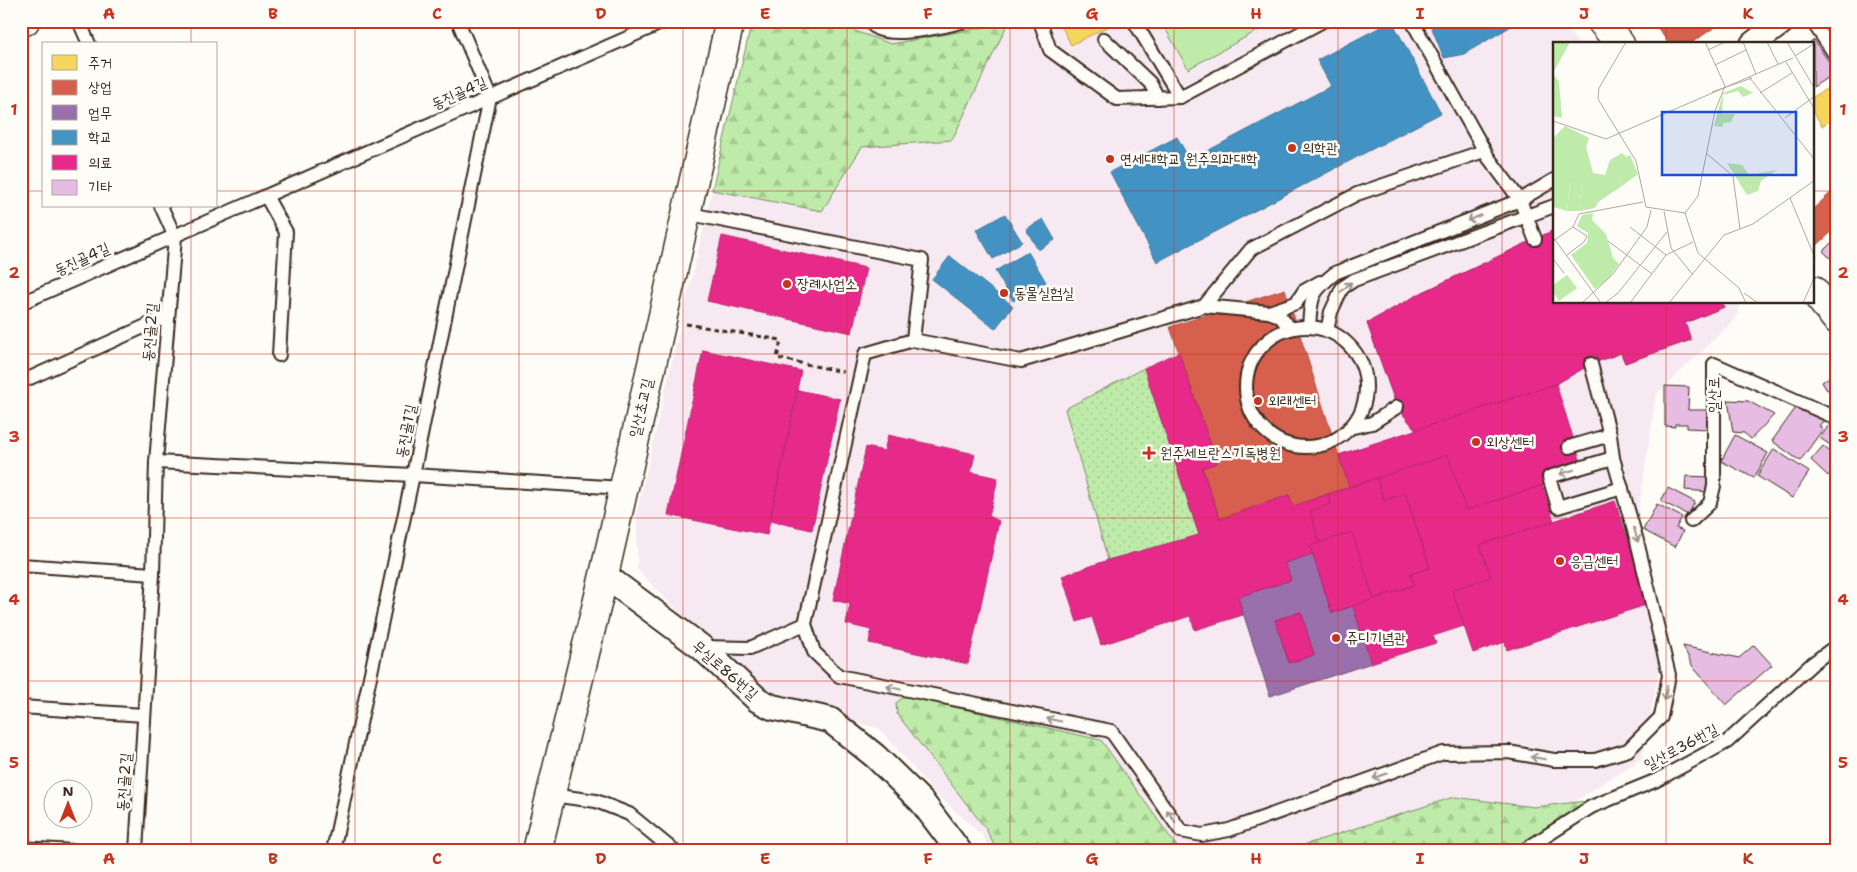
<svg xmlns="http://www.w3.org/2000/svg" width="1857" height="872" viewBox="0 0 1857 872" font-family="'Shantell Sans','Poor Story',sans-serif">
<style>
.built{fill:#f6e9f1}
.grass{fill:url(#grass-dots);stroke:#7c8a64}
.forest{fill:url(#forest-firs);stroke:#7c8a64}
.pitch{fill:#beeba9;stroke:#7c8a64}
.homes{fill:#f6d55c;stroke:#bea249}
.shops{fill:#d6604d;stroke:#a8503f}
.offices{fill:#9970ab;stroke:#7d5b81;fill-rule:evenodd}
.schools{fill:#4393c3;stroke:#417492}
.health{fill:#e7298a;stroke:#b3296a}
.building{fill:#e6bce2;stroke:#3b2a1e}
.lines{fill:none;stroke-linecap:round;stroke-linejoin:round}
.lane-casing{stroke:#3b2a1e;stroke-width:16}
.street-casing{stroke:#3b2a1e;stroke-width:28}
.secondary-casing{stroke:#3b2a1e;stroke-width:31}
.path{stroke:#3b2a1e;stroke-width:3;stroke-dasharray:5 4;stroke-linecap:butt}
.lane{stroke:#fdfcf7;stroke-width:12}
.street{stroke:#fdfcf7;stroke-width:24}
.secondary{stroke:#fdfcf7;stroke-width:28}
.oneway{stroke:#9c938a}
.grid{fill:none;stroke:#c8321e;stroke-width:1;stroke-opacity:0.55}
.poi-dot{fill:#c8321e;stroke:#fdfcf7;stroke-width:2}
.labels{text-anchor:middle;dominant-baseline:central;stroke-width:5;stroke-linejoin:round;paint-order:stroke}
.street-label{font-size:15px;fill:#3b2a1e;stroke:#fdfcf7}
.poi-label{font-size:15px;fill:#3b2a1e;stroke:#fdfcf7;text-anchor:start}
.inset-road{fill:none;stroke:#afa8a0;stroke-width:1}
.view{fill:#1d4ed8;fill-opacity:0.15;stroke:#1d4ed8;stroke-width:2.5}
.inset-edge{fill:none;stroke:#3b2a1e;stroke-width:2.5}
.neatline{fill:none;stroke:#c8321e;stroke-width:2}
.grid-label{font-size:16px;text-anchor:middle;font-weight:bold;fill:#c8321e}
</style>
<defs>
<pattern id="grass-dots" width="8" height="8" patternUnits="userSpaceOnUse" patternTransform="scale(1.25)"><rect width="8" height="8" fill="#beeba9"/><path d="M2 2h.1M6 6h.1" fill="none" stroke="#a4ca91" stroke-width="1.8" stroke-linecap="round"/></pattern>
<pattern id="forest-firs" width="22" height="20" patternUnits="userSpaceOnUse" patternTransform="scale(1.25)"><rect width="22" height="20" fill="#beeba9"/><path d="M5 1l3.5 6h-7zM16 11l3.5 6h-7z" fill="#a4ca91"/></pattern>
</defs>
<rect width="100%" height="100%" fill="#fdfcf7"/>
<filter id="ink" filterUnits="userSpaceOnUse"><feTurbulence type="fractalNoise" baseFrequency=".02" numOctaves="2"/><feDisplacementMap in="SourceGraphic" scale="10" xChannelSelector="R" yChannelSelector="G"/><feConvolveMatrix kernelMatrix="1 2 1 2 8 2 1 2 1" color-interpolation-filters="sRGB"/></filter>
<g filter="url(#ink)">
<polygon class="built" points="752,21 1560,21 1579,44 1554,44 1554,302 1742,303 1733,321 1656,395 1638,514 1663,649 1642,758 1557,813 1511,851 990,851 983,836 934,792 879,728 834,717 751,686 637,569 637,511"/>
<polygon class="grass" points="1144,368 1199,535 1108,560 1065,409"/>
<g class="forest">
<polygon points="752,21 827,21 891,44 1008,23 952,140 862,147 822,211 712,190"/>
<polygon points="905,696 1101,740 1180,851 997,851 986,829 897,714 896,703"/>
<polygon points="1454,797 1534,807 1587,801 1560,830 1529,851 1285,851"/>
</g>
<polygon class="pitch" points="1161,21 1275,21 1188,69"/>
<g class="homes">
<polygon points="1059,21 1107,21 1109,26 1071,45"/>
<polygon points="1836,83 1836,113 1831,115 1833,119 1822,126 1813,111 1813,97"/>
</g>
<g class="shops">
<polygon points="1653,21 1724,21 1690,44 1669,44"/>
<polygon points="1836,188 1836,228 1813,249 1813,209"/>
<polygon points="1285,289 1349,487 1293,506 1289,495 1220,519 1202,468 1217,463 1170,327"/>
</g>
<g class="offices">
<path d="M1313,554L1332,613L1353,606L1371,663L1270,696L1238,597L1291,580L1285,563ZM1301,612L1314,655L1289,663L1275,620Z"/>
<polygon points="1313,554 1332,613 1353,606 1371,663 1270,696 1238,597 1291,580 1285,563"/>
</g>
<g class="schools">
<polygon points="1392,21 1441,113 1157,262 1110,172 1177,137 1190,160 1331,86 1317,60"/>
<polygon points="1429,21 1520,21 1464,54 1444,58"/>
<polygon points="1005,214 1022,242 993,259 976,230"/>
<polygon points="1043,219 1055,240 1038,250 1026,229"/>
<polygon points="1028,252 1046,282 1013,301 995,271"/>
<polygon points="950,256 1013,306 995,329 932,279"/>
</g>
<g class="health">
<polygon points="1554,230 1554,302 1722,302 1724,307 1685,323 1691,340 1625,363 1621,353 1591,364 1556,384 1339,455 1416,430 1397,407 1367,323 1423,292"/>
<polygon points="1554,230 1554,302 1722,302 1724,307 1685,323 1691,340 1625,363 1621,353 1591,364 1556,384 1416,430 1397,407 1367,323 1423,292"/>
<polygon points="722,236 866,268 852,333 707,301"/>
<polygon points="703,350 801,371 767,535 668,515"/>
<polygon points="1179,352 1217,463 1202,468 1220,519 1289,495 1293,506 1328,494 1331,504 1310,511 1320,543 1352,532 1374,599 1414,585 1410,574 1430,568 1405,493 1384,501 1377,478 1448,455 1466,510 1542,485 1554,521 1480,545 1491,577 1452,590 1464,626 1433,636 1436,643 1371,663 1353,606 1332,613 1313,554 1285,563 1291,580 1238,597 1243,615 1195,630 1190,616 1101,645 1092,617 1077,622 1062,576 1108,560 1199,535 1144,368"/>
<polygon points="1556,384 1584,472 1466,510 1448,455 1349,487 1339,455"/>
<polygon points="798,390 840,399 812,530 770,521"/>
<polygon points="888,435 975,454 971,472 998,478 989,516 999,521 968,664 869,643 871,630 846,624 850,604 833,600 866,447 884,451"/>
<polygon points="1377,478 1384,501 1405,493 1430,568 1410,574 1414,585 1374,599 1352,532 1320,543 1310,511 1331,504 1328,494"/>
<polygon points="1377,478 1384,501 1405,493 1430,568 1410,574 1414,585 1332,613 1310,546 1320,543 1310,511 1331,504 1328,494"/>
<polygon points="1615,501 1649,604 1507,650 1505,642 1473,653 1452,590 1491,577 1480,545"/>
<polygon points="1352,532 1374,599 1332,613 1310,546"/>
<polygon points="1301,612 1314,655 1289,663 1275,620"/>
<polygon points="1301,612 1314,655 1289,663 1275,620"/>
</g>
<g class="building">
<polygon points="1836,24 1836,52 1823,32"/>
<polygon points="1814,40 1836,72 1813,87 1813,44 1809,44"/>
<polygon points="1836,238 1836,263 1835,263 1823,251"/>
<polygon points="1836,372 1836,393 1826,389 1822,382"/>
<polygon points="1665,386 1689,387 1688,410 1708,410 1708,429 1687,428 1687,424 1675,424 1675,427 1665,426"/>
<polygon points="1728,400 1748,401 1774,415 1751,439 1744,433 1733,432"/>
<polygon points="1800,402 1824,420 1819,426 1823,429 1800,461 1772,441"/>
<polygon points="1833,419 1836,421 1836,449 1820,438"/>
<polygon points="1735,435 1768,453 1754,478 1721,461"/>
<polygon points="1823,446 1836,457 1836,467 1828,476 1811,460"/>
<polygon points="1774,449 1809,472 1792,498 1757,476"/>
<polygon points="1686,476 1710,477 1709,492 1685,490"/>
<polygon points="1668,488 1695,502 1688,515 1661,501"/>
<polygon points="1657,504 1682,517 1676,528 1683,531 1675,547 1643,530"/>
<polygon points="1754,645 1772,665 1726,705 1693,667 1683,646 1739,658"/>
</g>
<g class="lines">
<defs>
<g id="lane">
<polyline points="79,21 89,44"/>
<path d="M869,21C872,24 875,28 878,29C898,37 944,27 965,21"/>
<polyline points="1040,21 1050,50 1117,99 1180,97 1323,21"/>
<polyline points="1134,21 1180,97"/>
<polyline points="1412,21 1488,157 1520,200 1535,239"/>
<polyline points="1812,21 1836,56"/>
<polyline points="1104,39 1150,83 1158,98"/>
<polyline points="1484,151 1357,194 1251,249 1204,306 1021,361 913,340 865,354 805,624 814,652 839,676 1111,731 1181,831 1202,835 1229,830 1443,753 1508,752 1554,760 1595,760 1628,750 1661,717 1669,675 1637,541 1613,458 1610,435 1591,364"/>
<polyline points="266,196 286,232 279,355"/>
<polyline points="685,213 922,260 913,340"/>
<polyline points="21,303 666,21"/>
<polyline points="1204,306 1269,312 1280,316 1290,329"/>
<polyline points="1269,312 1296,303 1304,291 1320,282"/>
<path d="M1309,327C1311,297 1311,292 1335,273L1520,200L1554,180"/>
<circle cx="1306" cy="387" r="60"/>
<polyline points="1327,331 1331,312 1342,288 1354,280 1554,206"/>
<polyline points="21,382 168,316"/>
<polyline points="1349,428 1372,423 1397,407"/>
<polyline points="1569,447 1610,435"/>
<polyline points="1613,458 1549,477 1558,507 1622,488"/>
<polyline points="156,462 413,475 623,488"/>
<polyline points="1691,521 1710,503 1714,486 1714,364 1836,418"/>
<polyline points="21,565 153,574"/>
<polyline points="702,647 750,648 805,624"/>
<polyline points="21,707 144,715"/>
<polyline points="551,795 596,801 629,814 674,851"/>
<polyline points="21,848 74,851"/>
<polyline points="136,851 153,574 156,462 175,237 161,206"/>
<polyline points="333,851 413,475 490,97 458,21"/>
<polyline points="1523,851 1591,807 1657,780 1727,742 1813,663 1836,646"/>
</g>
<g id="street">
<polyline points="1753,44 1783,21"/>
<polyline points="604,575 701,647 758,700 772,707 830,720 875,756 922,802 959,851"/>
</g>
<g id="secondary">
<polyline points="1601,21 1620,44"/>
<polyline points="21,23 25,21"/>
<polyline points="1813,290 1836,319"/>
<polyline points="537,851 604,575 730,21"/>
</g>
</defs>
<use href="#lane" class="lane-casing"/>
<use href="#street" class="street-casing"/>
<use href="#secondary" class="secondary-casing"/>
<polyline class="path" points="686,324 781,340 777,358 843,372"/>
<use href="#lane" class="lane"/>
<use href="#street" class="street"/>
<use href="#secondary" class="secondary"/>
</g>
<defs><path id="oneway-shaft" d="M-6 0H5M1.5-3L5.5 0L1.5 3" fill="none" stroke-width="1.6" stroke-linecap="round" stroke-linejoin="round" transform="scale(1.25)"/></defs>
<g class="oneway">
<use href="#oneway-shaft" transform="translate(1474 218) rotate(158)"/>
<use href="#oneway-shaft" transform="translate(1346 287) rotate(-42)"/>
<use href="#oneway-shaft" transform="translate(1567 472) rotate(163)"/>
<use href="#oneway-shaft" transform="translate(1636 535) rotate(74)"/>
<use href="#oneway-shaft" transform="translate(894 688) rotate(-169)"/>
<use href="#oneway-shaft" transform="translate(1666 693) rotate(101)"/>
<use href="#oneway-shaft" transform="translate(1054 720) rotate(-169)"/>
<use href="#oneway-shaft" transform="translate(1538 758) rotate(-170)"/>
<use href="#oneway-shaft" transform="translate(1380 776) rotate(160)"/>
<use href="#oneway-shaft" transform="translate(1171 816) rotate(-125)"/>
</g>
</g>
<path class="grid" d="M191,21V44M355,21V851M519,21V851M683,21V851M847,21V851M1010,21V851M1174,21V851M1338,21V851M1502,21V851M1666,21V44M21,191H44M216,191H1554M1813,191H1836M191,206V851M1666,302V851M21,354H1836M21,518H1836M21,681H1836"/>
<g class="poi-dot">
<circle cx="1292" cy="148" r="5"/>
<circle cx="1110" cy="159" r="5"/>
<circle cx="787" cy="284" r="5"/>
<circle cx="1004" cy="293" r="5"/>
<circle cx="1258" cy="401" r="5"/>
<circle cx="1476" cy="442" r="5"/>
<path d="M1146.5 445.5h5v5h5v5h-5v5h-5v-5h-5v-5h5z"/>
<circle cx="1560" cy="561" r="5"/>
<circle cx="1336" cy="638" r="5"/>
</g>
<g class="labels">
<g class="street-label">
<text transform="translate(459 93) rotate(-24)">동진골4길</text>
<text transform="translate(82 259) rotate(-24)">동진골4길</text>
<text transform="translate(150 332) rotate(-85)">동진골2길</text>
<text transform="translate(1714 395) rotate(-90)">일산로</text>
<text transform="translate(641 408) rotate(-77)">일산초교길</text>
<text transform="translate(406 431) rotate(-79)">동진골1길</text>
<text transform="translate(725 670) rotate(41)">무실로86번길</text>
<text transform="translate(1681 747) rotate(-28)">일산로36번길</text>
<text transform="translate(124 782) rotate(-86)">동진골2길</text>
</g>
<g class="poi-label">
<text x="1302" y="148">의학관</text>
<text x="1120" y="159">연세대학교 원주의과대학</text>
<text x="797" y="284">장례사업소</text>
<text x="1014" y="293">동물실험실</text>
<text x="1268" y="401">외래센터</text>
<text x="1486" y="442">외상센터</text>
<text x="1160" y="453">원주세브란스기독병원</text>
<text x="1570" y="561">응급센터</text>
<text x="1346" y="638">쥬디기념관</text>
</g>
</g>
<g transform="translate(1553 42)">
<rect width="261" height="261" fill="#fdfcf7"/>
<path d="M17,140L29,141L26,169H14Z" fill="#beeba9"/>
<path d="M0,0H17L0,31ZM0,32L6,40L9,76L0,74ZM188,44L200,51L190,55L185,49L170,53L169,72H182L178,80L171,81L169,85L161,84L170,51ZM12,84L36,96L33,105L40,131L52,133L57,118L68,140L69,144L45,160L42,166L26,169L29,142L17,140L14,169L0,165V96ZM174,121L189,123L196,133L224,128L208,139L205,149L194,153ZM40,171L39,178L53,192L60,216L66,222L55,237L42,247L18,213L34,201L35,191L24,184L29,173Z" fill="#beeba9"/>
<path d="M69,111L73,115L77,113L85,132L69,144L67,137L62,139L59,135L61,126L57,118Z" fill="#beeba9"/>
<path d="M14,233L24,246L6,259L0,250V243Z" fill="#beeba9"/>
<path class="inset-road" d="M73,0L46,46L45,57L83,119L93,165L132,171M190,0L203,32M214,0L225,22M234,0L262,47M155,8L172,0M242,14L262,1M233,20L262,68M162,23L193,8M196,35L262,118M159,50L199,36M207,51L239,31M232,76L262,54M0,79L53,97L240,16M153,111L180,134L187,187M237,156L262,216M111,169L118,206L140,233M132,171L145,154L162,69L172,44L152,0M132,171L145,211L186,246L193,261M77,185L113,213M0,195L48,261M0,199L20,185L26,172L90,160M55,199L99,232M14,213L31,200L34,194L20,185M0,217L11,231M191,251L205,261M29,261L60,232L94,185L98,168M52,261L65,251L114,190M77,261L113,213L140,200M116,261L171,193L200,182L262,138M250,261L262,234"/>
<path class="view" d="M109,70H243V133H109Z"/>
<rect width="261" height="261" class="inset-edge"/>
</g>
<rect width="1857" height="872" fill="none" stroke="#fdfcf7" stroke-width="55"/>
<rect x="42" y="42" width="175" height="165" fill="#fdfcf7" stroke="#afa8a0"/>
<rect x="52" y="55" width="25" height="15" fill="#f6d55c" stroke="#afa8a0"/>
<text x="88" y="68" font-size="15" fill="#3b2a1e">주거</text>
<rect x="52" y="80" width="25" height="15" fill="#d6604d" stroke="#afa8a0"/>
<text x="88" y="92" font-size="15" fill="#3b2a1e">상업</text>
<rect x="52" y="105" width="25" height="15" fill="#9970ab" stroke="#afa8a0"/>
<text x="88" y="118" font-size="15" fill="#3b2a1e">업무</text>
<rect x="52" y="130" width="25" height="15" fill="#4393c3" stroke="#afa8a0"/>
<text x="88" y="142" font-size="15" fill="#3b2a1e">학교</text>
<rect x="52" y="155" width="25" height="15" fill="#e7298a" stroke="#afa8a0"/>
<text x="88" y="168" font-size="15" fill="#3b2a1e">의료</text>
<rect x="52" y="180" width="25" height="15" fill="#e6bce2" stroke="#afa8a0"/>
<text x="88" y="192" font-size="15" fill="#3b2a1e">기타</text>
<g transform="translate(68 804)"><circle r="24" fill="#fdfcf7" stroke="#afa8a0"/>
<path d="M0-4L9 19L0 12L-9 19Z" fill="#c8321e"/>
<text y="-8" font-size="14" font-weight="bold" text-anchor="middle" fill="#3b2a1e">N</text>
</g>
<rect x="28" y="28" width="1802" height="816" class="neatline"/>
<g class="grid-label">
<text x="109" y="19">A</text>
<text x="273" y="19">B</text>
<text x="437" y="19">C</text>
<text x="601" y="19">D</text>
<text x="765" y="19">E</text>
<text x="928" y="19">F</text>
<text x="1092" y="19">G</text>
<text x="1256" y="19">H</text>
<text x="1420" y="19">I</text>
<text x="1584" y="19">J</text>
<text x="1748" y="19">K</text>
<text x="14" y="115">1</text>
<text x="1843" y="115">1</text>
<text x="14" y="278">2</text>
<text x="1843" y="278">2</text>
<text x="14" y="442">3</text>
<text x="1843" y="442">3</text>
<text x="14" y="605">4</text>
<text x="1843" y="605">4</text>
<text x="14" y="768">5</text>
<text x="1843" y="768">5</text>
<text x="109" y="864">A</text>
<text x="273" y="864">B</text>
<text x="437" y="864">C</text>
<text x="601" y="864">D</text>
<text x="765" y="864">E</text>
<text x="928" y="864">F</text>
<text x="1092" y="864">G</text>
<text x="1256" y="864">H</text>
<text x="1420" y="864">I</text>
<text x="1584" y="864">J</text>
<text x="1748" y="864">K</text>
</g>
</svg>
